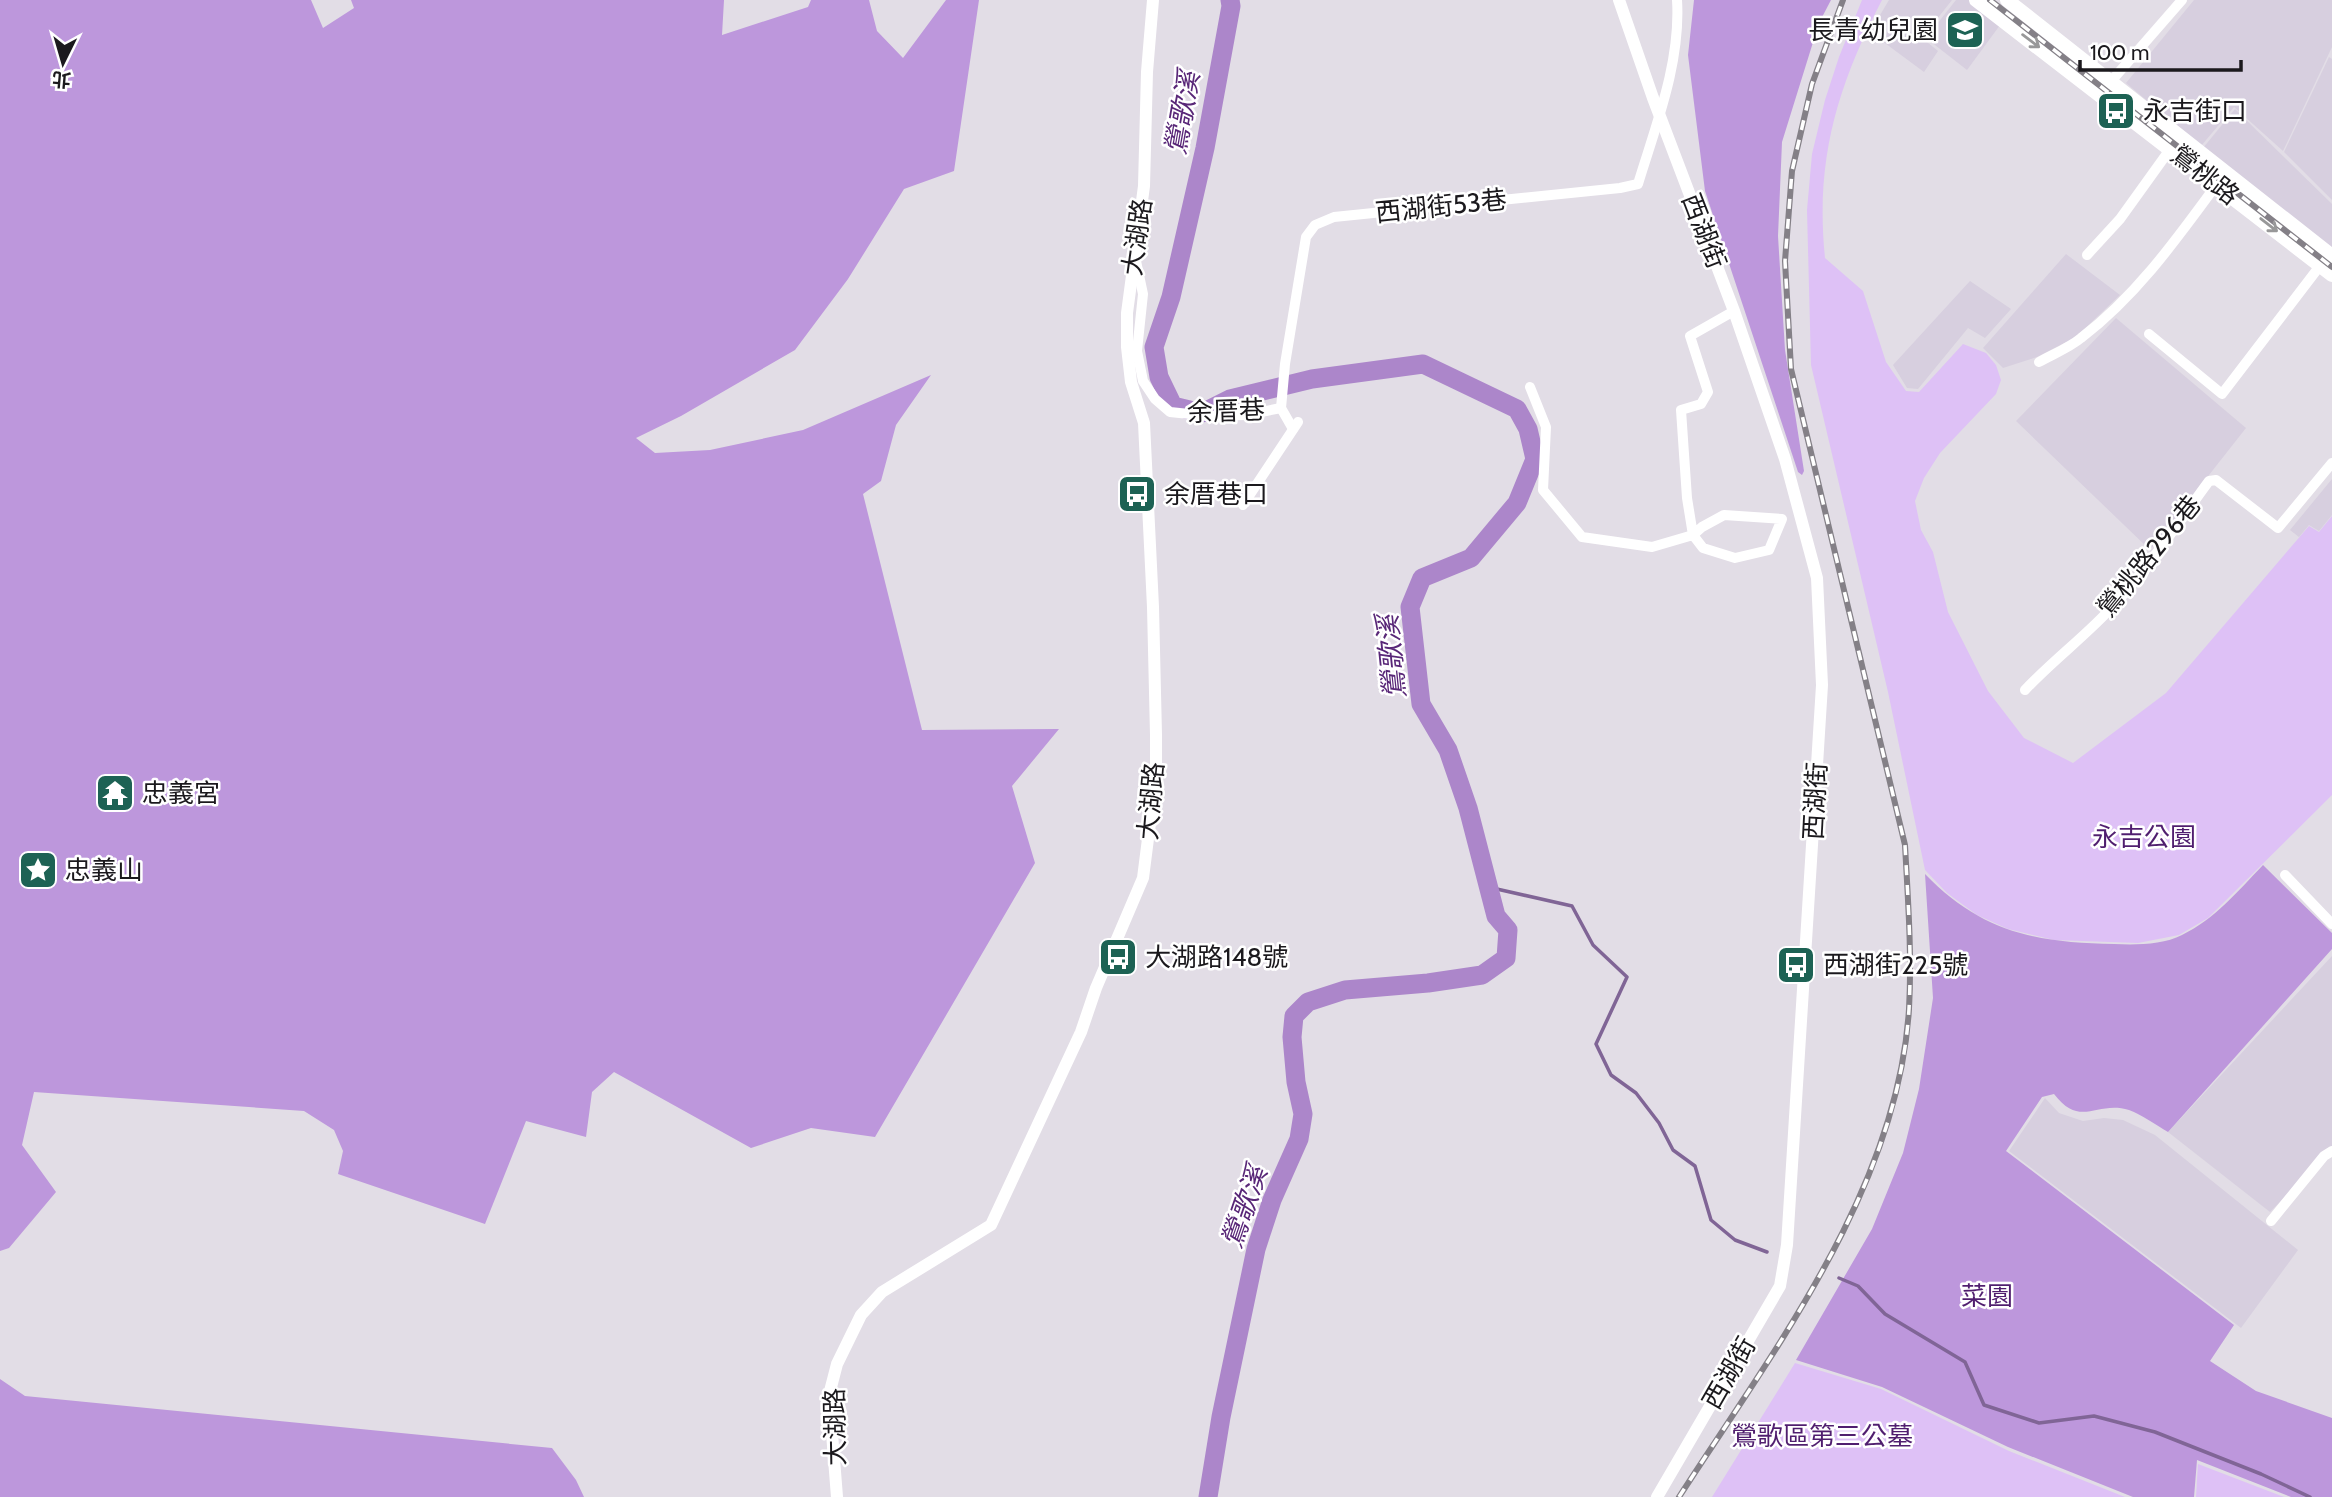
<svg xmlns="http://www.w3.org/2000/svg" width="2332" height="1497" viewBox="0 0 2332 1497" font-family="Cabin,'Noto Sans TC',sans-serif">
<style>
.built{fill:#d7cfdf}
.green{fill:#dec1f6}
.forest{fill:#bd97dc}
.lines{fill:none;stroke-linecap:round;stroke-linejoin:round}
.stream{stroke:#806596;stroke-width:3.5}
.river{stroke:#ac86ca;stroke-width:19}
.minor{stroke:#fff;stroke-width:10}
.tertiary{stroke:#fff;stroke-width:12}
.secondary{stroke:#fff;stroke-width:14}
.rail-casing{stroke:#848087;stroke-width:6}
.rail{stroke:#fff;stroke-width:3.5;stroke-dasharray:10;stroke-linecap:butt}
.oneway{stroke:#989899}
.labels{text-anchor:middle;dominant-baseline:central;stroke-width:5;stroke-linejoin:round;paint-order:stroke}
.poi-label{font-size:26px;fill:#1b191d;stroke:#fff;text-anchor:start}
.street-label{font-size:26px;fill:#1b191d;stroke:#fff}
.park-label{font-size:26px;fill:#501e6f;stroke:#fff}
.water-label{font-size:28px;font-style:italic;fill:#592778;stroke:#fff}
</style>
<rect width="100%" height="100%" fill="#e2dde6"/>
<g class="built">
<polygon points="1889,0 1952,0 1922,38 1938,51 1924,72 1870,32"/>
<polygon points="1956,0 1974,0 2003,21 1967,70 1926,38"/>
<polygon points="2194,0 2332,0 2332,47 2283,151 2234,107 2201,146 2126,83"/>
<polygon points="2329,57 2332,59 2332,200 2284,152"/>
<polygon points="2235,109 2332,204 2332,249 2203,148"/>
<polygon points="2066,254 2120,295 2076,337 2037,357 2003,368 1983,348"/>
<polygon points="1970,281 2011,309 1985,338 1968,328 1918,389 1907,388 1893,365"/>
<polygon points="2116,318 2246,428 2150,550 2016,421"/>
<polygon points="2332,479 2332,515 2319,531 2309,525 2299,537 2290,530"/>
<polygon points="2332,956 2332,1150 2270,1212 2168,1132"/>
<polygon points="2045,1098 2059,1113 2083,1121 2104,1118 2123,1120 2155,1135 2298,1250 2241,1328 2009,1151"/>
</g>
<g class="green">
<path d="M1862,0H1882C1837,87 1815,160 1825,258L1863,291L1886,362L1906,391L1919,392L1963,344L1986,353L1996,365L2001,380L1996,394L1940,453L1924,478L1915,501L1921,530L1933,552L1948,612L1988,691L2024,738L2073,763L2166,693L2309,526L2319,532L2332,516V795L2208,918L2179,935L2138,943L2054,940L2008,929L1977,915L1947,893L1925,870L1888,692L1811,365L1807,210L1812,154L1825,100L1839,57Z"/>
<polygon points="1795,1363 1881,1389 2009,1451 2125,1497 1712,1497"/>
<polygon points="2198,1464 2284,1497 2196,1497"/>
</g>
<g class="forest">
<polygon points="0,0 311,0 323,28 354,8 351,0 724,0 722,35 808,7 811,0 869,0 877,31 903,58 946,0 979,0 954,171 904,189 848,279 795,350 681,416 636,438 655,453 710,450 803,430 931,375 896,425 881,481 863,494 922,730 1059,729 1012,786 1035,863 875,1137 811,1128 751,1148 614,1072 592,1092 586,1137 526,1121 485,1224 338,1174 343,1151 334,1130 304,1111 34,1092 22,1145 56,1192 9,1248 0,1251"/>
<polygon points="1694,0 1831,0 1819,23 1782,142 1778,236 1785,350 1804,471 1802,475 1798,472 1705,191 1688,55"/>
<path d="M2263,865L2332,933V949L2168,1132C2156,1125 2142,1115 2129,1110C2096,1100 2081,1129 2054,1094L2042,1097L2006,1151L2234,1325L2210,1361L2256,1391L2332,1418V1497H2291L2197,1460L2194,1497H2133L2008,1447L1882,1387L1796,1360L1872,1229L1903,1153L1919,1089L1933,998L1925,874C1981,932 2036,943 2114,944C2135,945 2163,945 2182,935C2215,919 2238,891 2263,865Z"/>
<polygon points="0,1379 25,1396 552,1448 576,1480 584,1497 0,1497"/>
</g>
<g class="lines">
<g class="stream">
<polyline points="1488,887 1572,906 1593,945 1627,977 1596,1044 1611,1075 1636,1093 1659,1123 1673,1150 1695,1166 1711,1220 1735,1240 1767,1252"/>
<polyline points="1839,1278 1858,1286 1885,1314 1965,1362 1984,1405 2039,1423 2094,1416 2155,1432 2261,1474 2310,1497"/>
</g>
<polyline class="river" points="1208,1497 1221,1417 1256,1249 1272,1200 1299,1139 1303,1114 1296,1082 1292,1037 1294,1016 1308,1002 1345,990 1428,983 1482,975 1506,958 1508,930 1496,916 1468,808 1448,750 1421,704 1410,607 1422,578 1471,558 1517,503 1535,459 1528,429 1517,409 1423,364 1312,379 1230,399 1202,413 1173,406 1159,377 1154,347 1171,297 1205,148 1231,6 1230,0"/>
<g class="minor">
<polyline points="2100,94 2182,0"/>
<polyline points="2087,255 2120,219 2171,148"/>
<polyline points="1136,261 1143,294 1137,351 1143,381 1155,399 1170,412 1208,416 1246,415 1281,408"/>
<polyline points="2149,334 2222,394 2329,254"/>
<path d="M2039,362C2053,354 2069,348 2081,338C2136,296 2176,240 2217,184"/>
<polyline points="1530,387 1546,427 1543,490 1582,537 1652,547 1693,535 1702,527 1724,515 1782,519 1769,550 1735,558 1703,548 1693,535 1687,498 1681,410 1701,404 1708,392 1690,336 1734,311"/>
<path d="M1293,429L1281,408L1285,364L1306,237L1315,225L1334,217L1620,188L1638,184C1656,125 1681,62 1677,0"/>
<polyline points="1243,505 1298,422"/>
<path d="M2025,690C2053,660 2087,635 2114,605C2149,567 2178,523 2209,481L2216,480L2278,528L2332,463"/>
<polyline points="2285,875 2332,924"/>
<polyline points="2271,1221 2324,1156 2332,1151"/>
</g>
<g class="tertiary">
<polyline points="1619,0 1653,98 1734,311 1785,459 1817,578 1822,685 1787,1245 1780,1286 1657,1497"/>
<polyline points="837,1497 829,1395 837,1364 861,1315 882,1292 991,1225 1081,1032 1096,988 1143,878 1156,776 1156,735 1153,607 1144,423 1131,382 1127,347 1127,313 1144,186 1147,72 1153,0"/>
</g>
<g class="secondary">
<polyline points="1976,0 2332,275"/>
<polyline points="2007,0 2332,256"/>
</g>
<defs>
<g id="rail">
<polyline points="1990,0 2332,267"/>
<path d="M1679,1497C1773,1351 1898,1189 1909,1009C1912,955 1908,900 1905,845L1791,369L1785,261L1792,171L1812,84L1843,0"/>
</g>
</defs>
<use href="#rail" class="rail-casing"/>
<use href="#rail" class="rail"/>
</g>
<defs><path id="oneway-shaft" d="M-6 0H5M1.5-3L5.5 0L1.5 3" fill="none" stroke-width="1.6" stroke-linecap="round" stroke-linejoin="round" transform="scale(1.75)"/></defs>
<g class="oneway">
<use href="#oneway-shaft" transform="translate(2031 41) rotate(37)"/>
<use href="#oneway-shaft" transform="translate(2269 225) rotate(38)"/>
</g>
<defs>
<symbol id="school-square" viewBox="-11 -11 22 22"><rect x="-9" y="-9" width="18" height="18" rx="4" fill="#1d6254" stroke="#fff"/><path d="M0-5L7-2L0 1L-7-2ZM-4 1L0 2.5L4 1V4Q0 6-4 4Z" fill="#fff"/></symbol>
<symbol id="bus-square" viewBox="-11 -11 22 22"><rect x="-9" y="-9" width="18" height="18" rx="4" fill="#1d6254" stroke="#fff"/><path d="M-5-6H5V4H4V6H2V4H-2V6H-4V4H-5ZM-3.5-4V0h7V-4ZM-3.5 1.2v1.5H-2V1.2ZM2 1.2v1.5H3.5V1.2Z" fill="#fff"/></symbol>
<symbol id="temple-square" viewBox="-11 -11 22 22"><rect x="-9" y="-9" width="18" height="18" rx="4" fill="#1d6254" stroke="#fff"/><path d="M0-6L5-2H3V0L6.5 2.5H4V6H1.5V3h-3V6H-4V2.5H-6.5L-3 0V-2H-5Z" fill="#fff"/></symbol>
<symbol id="sight-square" viewBox="-11 -11 22 22"><rect x="-9" y="-9" width="18" height="18" rx="4" fill="#1d6254" stroke="#fff"/><path d="M0-6L1.8-2.2L6-1.7L2.9 1.2L3.7 5.4L0 3.3L-3.7 5.4L-2.9 1.2L-6-1.7L-1.8-2.2Z" fill="#fff"/></symbol>
</defs>
<g fill-rule="evenodd">
<use href="#school-square" x="1943" y="8" width="44" height="44"/>
<use href="#bus-square" x="2094" y="89" width="44" height="44"/>
<use href="#bus-square" x="1115" y="472" width="44" height="44"/>
<use href="#temple-square" x="93" y="771" width="44" height="44"/>
<use href="#sight-square" x="16" y="848" width="44" height="44"/>
<use href="#bus-square" x="1096" y="935" width="44" height="44"/>
<use href="#bus-square" x="1774" y="943" width="44" height="44"/>
</g>
<g class="labels">
<g class="poi-label">
<text x="1938" y="30" text-anchor="end">長青幼兒園</text>
<text x="2143" y="111">永吉街口</text>
<text x="1164" y="494">余厝巷口</text>
<text x="142" y="793">忠義宮</text>
<text x="65" y="870">忠義山</text>
<text x="1145" y="957">大湖路148號</text>
<text x="1823" y="965">西湖街225號</text>
</g>
<g class="street-label">
<text transform="translate(2205 175) rotate(38)">鶯桃路</text>
<text transform="translate(1441 206) rotate(-6)">西湖街53巷</text>
<text transform="translate(1704 231) rotate(69)">西湖街</text>
<text transform="translate(1137 237) rotate(-82)">大湖路</text>
<text transform="translate(1226 411) rotate(-2)">余厝巷</text>
<text transform="translate(2149 556) rotate(-51)">鶯桃路296巷</text>
<text transform="translate(1151 801) rotate(-85)">大湖路</text>
<text transform="translate(1815 801) rotate(-87)">西湖街</text>
<text transform="translate(1729 1373) rotate(-60)">西湖街</text>
<text transform="translate(835 1427) rotate(-91)">大湖路</text>
</g>
<g class="park-label">
<text x="2144" y="837">永吉公園</text>
<text x="1987" y="1296">菜園</text>
<text x="1822" y="1436">鶯歌區第三公墓</text>
</g>
<g class="water-label">
<text transform="translate(1182 113) rotate(-80)">鶯歌溪</text>
<text transform="translate(1391 657) rotate(-96)">鶯歌溪</text>
<text transform="translate(1244 1207) rotate(-71)">鶯歌溪</text>
</g>
</g>
<g transform="translate(63 63) rotate(185)" stroke="#ffffff" stroke-width="5" paint-order="stroke">
<path d="M0-5L12 26L0 18L-12 26Z" fill="#1b191d"/>
<text y="-10" font-size="19" font-weight="bold" text-anchor="middle" fill="#1b191d">北</text>
</g>
<path d="M2080 60v10h161v-10" fill="none" stroke="#1b191d" stroke-width="3.5"/>
<text x="2090" y="60" font-size="21" fill="#1b191d" stroke="#ffffff" stroke-width="5" paint-order="stroke">100 m</text>
</svg>
